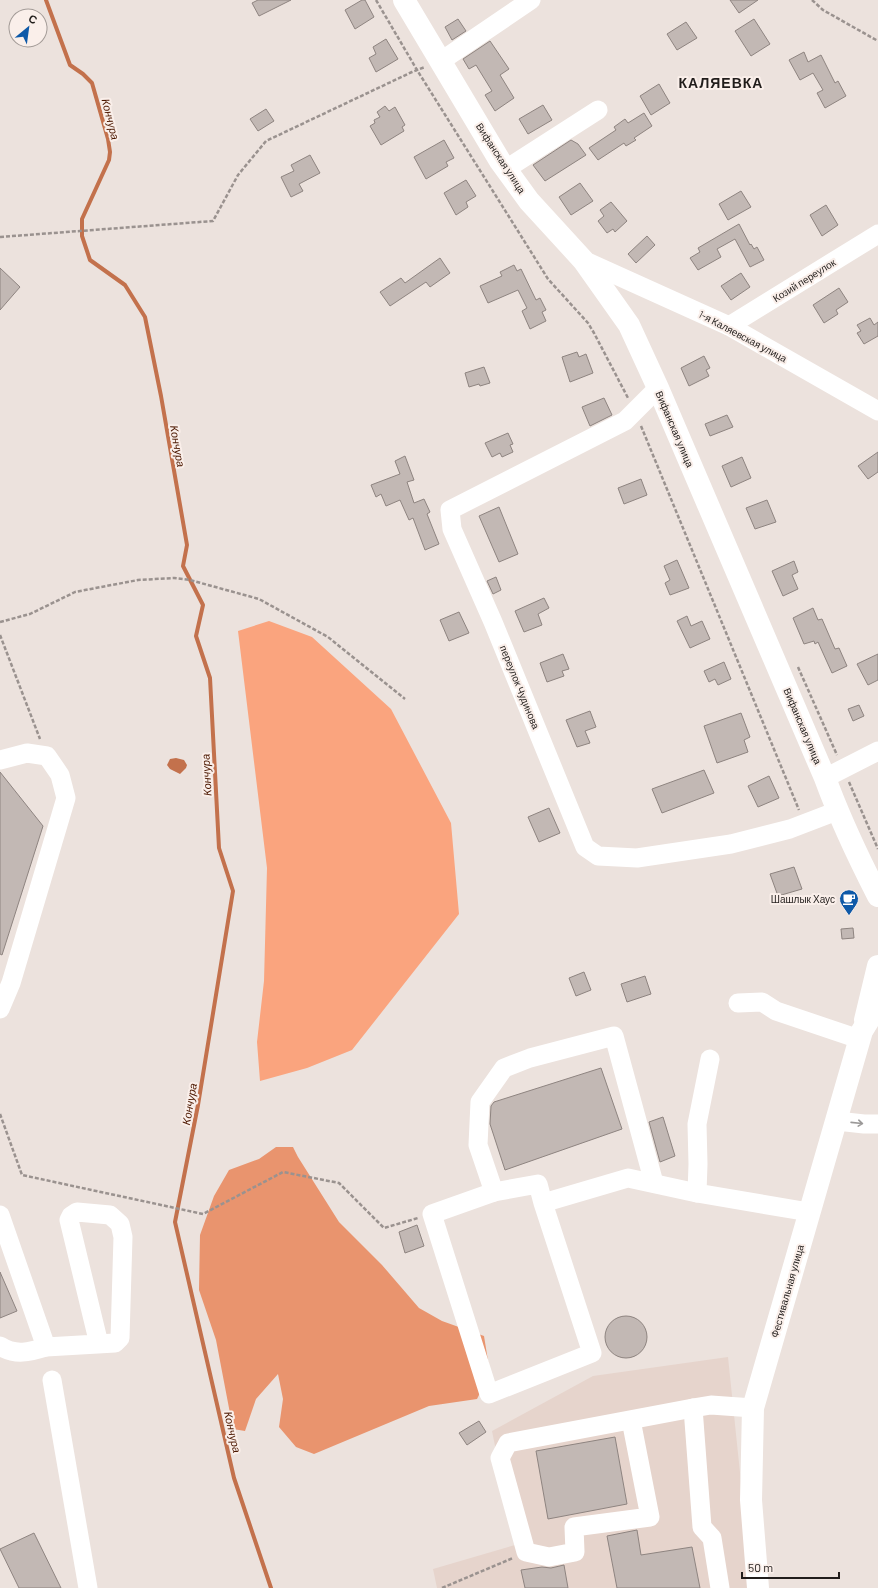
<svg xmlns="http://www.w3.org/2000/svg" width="878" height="1588" viewBox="0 0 878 1588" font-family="Barlow,sans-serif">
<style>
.built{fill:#e6d4cc}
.green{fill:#faa47e}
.forest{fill:#e9946e}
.water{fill:#c3714c}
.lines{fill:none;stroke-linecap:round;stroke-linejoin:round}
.stream{stroke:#c3714c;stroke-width:4}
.building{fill:#c2b8b4;stroke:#8e8480}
.path{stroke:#9a928f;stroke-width:2.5;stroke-dasharray:4 2;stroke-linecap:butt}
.minor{stroke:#fff;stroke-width:19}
.major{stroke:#fff;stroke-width:22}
.oneway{stroke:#9b9998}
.labels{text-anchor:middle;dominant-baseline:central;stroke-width:4;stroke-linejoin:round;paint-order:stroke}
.street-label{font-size:10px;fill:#211d1b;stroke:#faefea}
.poi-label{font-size:10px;fill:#211d1b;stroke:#faefea;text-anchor:end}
.water-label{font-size:11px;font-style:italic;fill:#4c1800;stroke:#faefea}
.district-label{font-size:14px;font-weight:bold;letter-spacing:1px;fill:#211d1b;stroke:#faefea}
</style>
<rect width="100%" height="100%" fill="#ece2dd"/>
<polygon class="built" points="728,1357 752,1588 437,1588 433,1569 515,1545 492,1431 593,1376"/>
<polygon class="green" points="269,621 312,637 391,709 451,823 459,914 352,1050 307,1068 260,1081 257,1042 264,981 267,868 238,631"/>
<polygon class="forest" points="276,1147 293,1147 298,1157 339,1222 382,1265 419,1308 442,1321 484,1336 490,1373 477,1399 429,1406 314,1454 296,1447 279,1427 283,1399 278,1374 256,1399 245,1431 233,1429 216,1340 199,1290 200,1235 214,1196 229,1170 259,1159"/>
<polygon class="water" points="176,758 184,760 187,765 186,768 180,774 170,769 167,765 170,759"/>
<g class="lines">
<polyline class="stream" points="46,0 70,65 83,74 92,83 108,139 110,152 109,160 82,219 82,236 90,260 125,285 145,317 161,396 187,545 183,566 203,605 196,636 210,678 219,848 233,891 198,1105 175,1222 234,1478 271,1588"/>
</g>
<g class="building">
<polygon points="258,0 291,0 259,16 252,3"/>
<polygon points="362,0 365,0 374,17 355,29 345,10"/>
<polygon points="730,0 758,0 739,13"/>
<polygon points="458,19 466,31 452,40 445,27"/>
<polygon points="754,19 770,44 751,56 735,31"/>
<polygon points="686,22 697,38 677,50 667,34"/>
<polygon points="386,39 398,59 376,72 369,58 376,54 373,47"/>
<polygon points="490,41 509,69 500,75 514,98 495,111 485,95 492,91 476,65 469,69 463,59"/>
<polygon points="804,52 808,62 821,55 835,83 838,81 846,96 825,108 817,93 823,90 813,73 800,80 789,60"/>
<polygon points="659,84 670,103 651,115 640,96"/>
<polygon points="543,105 552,120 528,134 519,119"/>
<polygon points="385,106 389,111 395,107 405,125 402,127 404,131 381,145 370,126 375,123 374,120 380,117 377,112"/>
<polygon points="266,109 274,121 258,131 250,119"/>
<polygon points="644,113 652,126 634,138 636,140 626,146 624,143 598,160 589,148 616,130 614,127 625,119 628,123"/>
<polygon points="444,140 454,158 446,162 448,166 426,179 414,157"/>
<polygon points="571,140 578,144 586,155 545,181 533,165"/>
<polygon points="310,155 320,173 299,184 303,191 291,197 281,177 294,171 291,165"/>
<polygon points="466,180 476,196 466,202 468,207 456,215 444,193"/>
<polygon points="580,183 593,201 571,215 559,197"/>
<polygon points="741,191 751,207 728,220 719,204"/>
<polygon points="611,202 627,221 615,232 613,229 607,233 598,221 604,216 600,210"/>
<polygon points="826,205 838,225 822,236 810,215"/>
<polygon points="739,224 750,245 751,244 754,249 757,247 764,260 750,267 735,239 717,249 721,257 698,270 690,258 700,252 698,248"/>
<polygon points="647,236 655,245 636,263 628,254"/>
<polygon points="440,258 450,273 430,287 426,282 390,306 380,292 401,278 405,283"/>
<polygon points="514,265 517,271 521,269 536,300 540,298 546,310 542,312 546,321 530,329 522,311 527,308 518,290 488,303 480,286 502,276 500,272"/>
<polygon points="0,268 20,287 0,310"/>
<polygon points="741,273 750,287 731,300 721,286"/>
<polygon points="839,288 848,302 836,310 838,314 824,323 813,305"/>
<polygon points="870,318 874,325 878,322 878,336 864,344 857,333 861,331 857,325"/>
<polygon points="577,352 579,357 586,354 593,373 570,382 562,357"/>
<polygon points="704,356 710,368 706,370 709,376 689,386 681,368"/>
<polygon points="484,367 490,383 480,386 479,384 469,387 465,373"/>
<polygon points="604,398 612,415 590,426 582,407"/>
<polygon points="727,415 733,427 710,436 705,424"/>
<polygon points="508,433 513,444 510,445 513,452 502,457 500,453 492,457 485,443"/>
<polygon points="878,452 878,472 868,479 858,466"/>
<polygon points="405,456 414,480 407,482 414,503 424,499 430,512 427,514 439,544 425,550 413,518 409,520 400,500 386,506 381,494 376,497 371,485 400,474 395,461"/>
<polygon points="742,457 751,478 731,487 722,466"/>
<polygon points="641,479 647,495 624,504 618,488"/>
<polygon points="767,500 776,522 755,529 746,508"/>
<polygon points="499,507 518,554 499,562 479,516"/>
<polygon points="677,560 689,588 670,595 665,583 670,580 664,566"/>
<polygon points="794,561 798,572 792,575 798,589 783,596 772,571"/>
<polygon points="496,577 501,590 493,594 487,581"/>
<polygon points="544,598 549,608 538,614 542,625 524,632 515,611"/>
<polygon points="813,608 818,620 822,619 835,649 839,648 847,666 832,673 818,642 815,644 814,641 804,644 793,618"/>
<polygon points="459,612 469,633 449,641 440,620"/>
<polygon points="687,616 691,626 702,621 710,639 690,648 677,621"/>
<polygon points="563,654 569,669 562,671 564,676 547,682 540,663"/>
<polygon points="878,654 878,680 868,685 857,664"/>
<polygon points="724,662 731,679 718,685 715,679 709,682 704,671"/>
<polygon points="859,705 864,716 853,721 848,709"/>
<polygon points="590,711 596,727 585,731 590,743 577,747 566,720"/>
<polygon points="741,713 750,737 744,740 748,752 717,763 704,726"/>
<polygon points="704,770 714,793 662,813 652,789"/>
<polygon points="0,772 43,826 2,955 0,954"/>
<polygon points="769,776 779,798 758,807 748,786"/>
<polygon points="549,808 560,833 539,842 528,817"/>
<polygon points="794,867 802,889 778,896 770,874"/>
<polygon points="853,928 854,938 842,939 841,929"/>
<polygon points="584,972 591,990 576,996 569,978"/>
<polygon points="645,976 651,994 627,1002 621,984"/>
<polygon points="601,1068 622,1129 505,1170 490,1124 491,1106 494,1102"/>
<polygon points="663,1117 675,1156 660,1162 649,1122"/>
<polygon points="417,1225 424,1246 405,1253 399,1232"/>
<polygon points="0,1272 17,1311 0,1318"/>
<circle cx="626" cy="1337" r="21"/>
<polygon points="479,1421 486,1432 467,1445 459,1433"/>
<polygon points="615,1437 627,1504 548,1519 536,1451"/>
<polygon points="637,1530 641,1555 692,1547 700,1588 617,1588 607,1536"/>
<polygon points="34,1533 61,1588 19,1588 0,1549"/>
<polygon points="564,1565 568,1588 525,1588 521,1570 542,1567 551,1568"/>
</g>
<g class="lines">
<g class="path">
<polyline points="376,0 417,70 548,279 588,323 594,333 628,398"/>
<polyline points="812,0 823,10 878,41"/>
<polyline points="0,237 213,221 238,175 266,141 412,72 425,67"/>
<polyline points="641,426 799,810"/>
<polyline points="0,622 30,614 75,592 138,580 174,578 190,580 259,599 328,637 405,699"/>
<polyline points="0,635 40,739"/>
<polyline points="798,667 837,755"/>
<polyline points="849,782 878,849"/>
<polyline points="0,1114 22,1175 203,1214 283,1172 339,1183 384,1228 418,1218"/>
<polyline points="442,1588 513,1558"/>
</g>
<g class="minor">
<polyline points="441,61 531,0"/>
<polyline points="506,169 598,110"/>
<polyline points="583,260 729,326 878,411"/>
<polyline points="729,326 878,234"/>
<polyline points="658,388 625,421 450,510 452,529 493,622 585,847 598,856 637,858 731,844 790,829 837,811"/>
<polyline points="0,760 27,753 47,756 60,775 66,798 11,983 0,1009"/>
<polyline points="825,778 878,751"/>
<polyline points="738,1003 762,1002 776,1011 859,1039"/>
<polyline points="710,1059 697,1124 698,1164 697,1193 809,1212"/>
<polyline points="837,1121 864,1124 878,1124"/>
<polyline points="494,1192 478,1145 480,1102 504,1068 530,1058 614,1036 654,1183"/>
<polyline points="543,1203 538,1184 494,1192 432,1214 489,1394 592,1353 543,1203 628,1178 697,1193"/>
<polyline points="0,1215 46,1347 115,1343 120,1338 123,1237 120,1224 110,1215 77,1212 71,1216 69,1220 99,1344"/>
<path d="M0,1346C15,1356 30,1352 46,1347"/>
<polyline points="52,1380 88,1588"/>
<polyline points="693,1408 702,1527 712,1538 720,1588"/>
<polyline points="631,1420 650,1517 574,1527 575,1552 549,1557 526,1552 500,1458 508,1443 693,1408 711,1405 753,1408"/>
</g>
<g class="major">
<path d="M404,0L500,161L529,201L583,260L629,325L658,388L825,778C840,819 858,857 878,896"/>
<polyline points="865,1020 878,966"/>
<polyline points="758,1588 751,1500 753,1408 862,1031 878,1005"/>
</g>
</g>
<defs><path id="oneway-shaft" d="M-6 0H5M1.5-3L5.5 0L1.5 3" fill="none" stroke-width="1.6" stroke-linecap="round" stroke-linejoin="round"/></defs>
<use class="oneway" href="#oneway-shaft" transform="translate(857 1123) rotate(6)"/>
<defs>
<symbol id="cafe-pin" viewBox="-11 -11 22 30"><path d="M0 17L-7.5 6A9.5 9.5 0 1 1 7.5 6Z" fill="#0e59a8" stroke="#faefea"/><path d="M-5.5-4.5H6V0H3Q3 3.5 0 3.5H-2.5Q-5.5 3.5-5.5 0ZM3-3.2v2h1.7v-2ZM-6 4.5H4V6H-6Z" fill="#fff"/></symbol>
</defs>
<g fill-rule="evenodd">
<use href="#cafe-pin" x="838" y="888" width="22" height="30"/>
</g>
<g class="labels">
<g class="street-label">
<text transform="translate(501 158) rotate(57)">Вифанская улица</text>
<text transform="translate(804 280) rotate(-32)">Козий переулок</text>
<text transform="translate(743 336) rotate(28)">1-я Каляевская улица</text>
<text transform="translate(675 429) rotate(67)">Вифанская улица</text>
<text transform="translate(520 687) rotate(68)">переулок Чудинова</text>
<text transform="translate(803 726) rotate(67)">Вифанская улица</text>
<text transform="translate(787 1291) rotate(-74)">Фестивальная улица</text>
</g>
<g class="poi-label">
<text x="835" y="899">Шашлык Хаус</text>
</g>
<g class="water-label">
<text transform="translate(111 119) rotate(76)">Кончура</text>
<text transform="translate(178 446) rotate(80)">Кончура</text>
<text transform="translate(206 775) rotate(-93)">Кончура</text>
<text transform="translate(189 1104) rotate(-80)">Кончура</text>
<text transform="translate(233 1432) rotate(77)">Кончура</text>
</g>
<g class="district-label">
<text x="721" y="82">КАЛЯЕВКА</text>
</g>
</g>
<g transform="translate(28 28) rotate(29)"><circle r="19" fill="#faefea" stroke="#a39b97"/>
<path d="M0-3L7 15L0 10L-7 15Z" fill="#0e59a8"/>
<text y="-6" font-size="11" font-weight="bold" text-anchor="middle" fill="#211d1b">С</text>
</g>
<path d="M742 1572v6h97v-6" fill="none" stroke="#211d1b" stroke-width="2"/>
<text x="748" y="1572" font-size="12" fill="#211d1b" stroke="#faefea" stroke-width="3" paint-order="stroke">50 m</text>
</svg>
